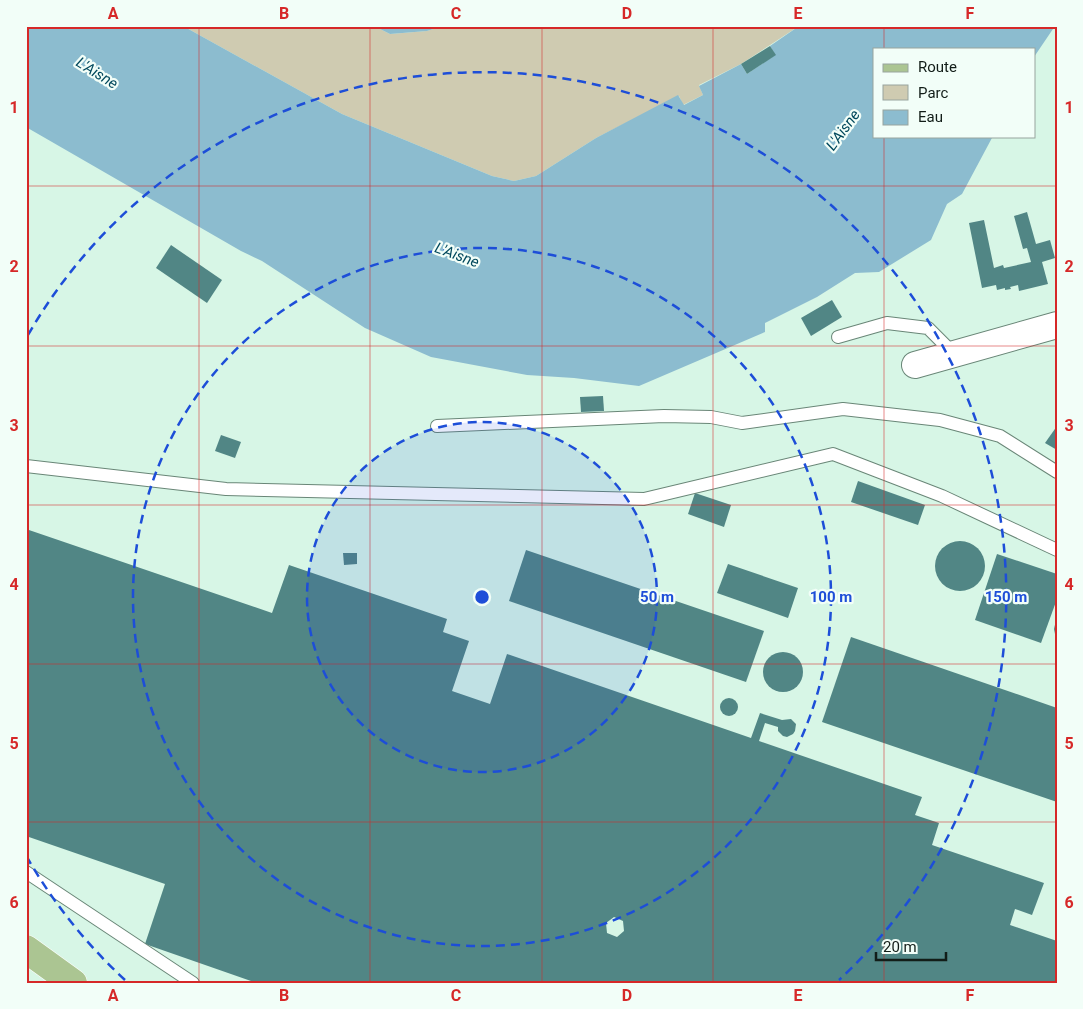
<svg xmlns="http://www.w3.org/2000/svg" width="1083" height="1009" viewBox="0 0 1083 1009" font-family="Roboto,sans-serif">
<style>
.green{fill:#cfcbb1}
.water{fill:#8cbccf}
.building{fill:#518685;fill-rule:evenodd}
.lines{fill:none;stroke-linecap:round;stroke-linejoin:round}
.service-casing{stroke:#698677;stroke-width:14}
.minor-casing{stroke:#698677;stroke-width:28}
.primary-casing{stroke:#fff;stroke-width:29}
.service{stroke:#fff;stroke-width:12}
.minor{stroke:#fff;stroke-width:26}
.primary{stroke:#abc592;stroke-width:28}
.grid{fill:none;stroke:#d62828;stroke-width:1;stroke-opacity:0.55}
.ring{fill:none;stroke:#1d4ed8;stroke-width:2.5;stroke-dasharray:9 6}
.labels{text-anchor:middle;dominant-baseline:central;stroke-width:4.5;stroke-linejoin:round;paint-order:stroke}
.water-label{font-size:15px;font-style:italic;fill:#01485c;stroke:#f2fef8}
.centre{fill:#1d4ed8;stroke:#f2fef8;stroke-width:2.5}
.ring-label{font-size:15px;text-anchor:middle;font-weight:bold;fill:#1d4ed8;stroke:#f2fef8;stroke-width:4.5;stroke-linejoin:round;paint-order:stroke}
.neatline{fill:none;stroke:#d62828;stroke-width:2}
.grid-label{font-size:16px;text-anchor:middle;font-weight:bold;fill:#d62828}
</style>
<rect width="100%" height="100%" fill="#d7f6e6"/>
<polygon class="green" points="183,26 374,26 390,34 427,31 443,26 799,26 741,64 699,85 703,95 683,105 679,96 596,138 536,176 514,181 492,176 342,114"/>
<g class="water">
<polygon points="26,26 183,26 342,114 492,176 514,181 536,176 596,138 678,95 684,105 703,95 699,86 741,64 747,74 775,55 770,46 799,26 1055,26 1034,57 1034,49 874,49 874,136 993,136 962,194 947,204 931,240 879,272 855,273 817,297 765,323 765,332 639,386 574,378 527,375 431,357 365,328 262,261 241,251 26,127"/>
<polygon points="374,26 443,26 427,31 390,34"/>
</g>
<g class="building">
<polygon points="770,46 776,55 747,74 741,64"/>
<polygon points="1027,212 1036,244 1050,240 1055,258 1042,262 1048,284 1019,291 1018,285 1010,287 1011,289 1005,290 1005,288 997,290 996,285 982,288 969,223 984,220 994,268 1003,265 1004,268 1031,262 1027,248 1023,249 1014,216"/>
<polygon points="171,245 222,280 207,303 156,268"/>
<polygon points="832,300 842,317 811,336 801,318"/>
<polygon points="603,396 604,411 581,412 580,397"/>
<polygon points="1057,426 1057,450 1045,443"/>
<polygon points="221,435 241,442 235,458 215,451"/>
<polygon points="858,481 925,505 918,525 851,502"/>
<polygon points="695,493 731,505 724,527 688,514"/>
<path d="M26,529L272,613L289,565L447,619L443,632L469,641L452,691L490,704L507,654L751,738L760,713L782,720L791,719L796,724L795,731L793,734L787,737L783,736L778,731V727L765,723L759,741L922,797L915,815L939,823L932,845L1044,883L1032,915L1015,909L1010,925L1057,941V983H257L145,944L165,884L26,836ZM614,917L623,921L624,931L617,937L607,933L606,923Z"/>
<circle cx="960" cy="566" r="25"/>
<polygon points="526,550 764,631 746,682 509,601"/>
<polygon points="343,553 357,553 357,564 344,565"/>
<polygon points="997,554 1057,574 1057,599 1041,643 975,620"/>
<polygon points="728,564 798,588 788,618 717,593"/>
<polygon points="1057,616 1057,639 1056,639 1054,629"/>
<polygon points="851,637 1057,708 1057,802 822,722"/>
<circle cx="783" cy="672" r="20"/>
<circle cx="729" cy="707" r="9"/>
</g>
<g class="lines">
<defs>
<g id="service">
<polyline points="838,337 887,323 928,328 954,354"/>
<polyline points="437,426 664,416 711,417 742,423 843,409 940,420 1000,436 1057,472"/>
<polyline points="26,466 226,489 644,499 833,454 942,496 1057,550"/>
<polyline points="26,872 193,983"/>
</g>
<polyline id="minor" points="915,365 1057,325"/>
<polyline id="primary" points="26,949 73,983"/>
</defs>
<use href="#service" class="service-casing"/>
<use href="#minor" class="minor-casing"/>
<use href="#primary" class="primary-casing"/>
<use href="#service" class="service"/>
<use href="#minor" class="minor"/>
<use href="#primary" class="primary"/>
</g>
<path class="grid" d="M199,26V983M370,26V983M542,26V983M713,26V983M884,26V49M884,136V983M26,186H1057M26,346H1057M26,505H1057M26,664H1057M26,822H1057"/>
<circle cx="482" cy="597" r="175" fill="#1d4ed8" fill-opacity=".12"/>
<g class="ring">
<circle cx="482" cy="597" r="175"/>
<circle cx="482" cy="597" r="349"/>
<path d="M125 980A524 524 0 0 1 28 859M28 335A524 524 0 1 1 839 980"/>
</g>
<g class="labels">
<g class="water-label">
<text transform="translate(97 73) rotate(32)">L'Aisne</text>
<text transform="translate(843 130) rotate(-54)">L'Aisne</text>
<text transform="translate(457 255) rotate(20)">L'Aisne</text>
</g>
</g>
<circle cx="482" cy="597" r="8" class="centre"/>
<g class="ring-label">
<text x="657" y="602">50 m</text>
<text x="831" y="602">100 m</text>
<text x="1006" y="602">150 m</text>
</g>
<rect width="1083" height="1009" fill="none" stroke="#f2fef8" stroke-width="55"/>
<rect x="873" y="48" width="162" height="90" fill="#f2fef8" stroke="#98a49e"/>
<rect x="883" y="64" width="25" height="8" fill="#abc592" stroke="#98a49e"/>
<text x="918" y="72" font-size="15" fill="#121d18">Route</text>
<rect x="883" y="85" width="25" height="15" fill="#cfcbb1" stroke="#98a49e"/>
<text x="918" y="98" font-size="15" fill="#121d18">Parc</text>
<rect x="883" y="110" width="25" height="15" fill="#8cbccf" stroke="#98a49e"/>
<text x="918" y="122" font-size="15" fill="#121d18">Eau</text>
<path d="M876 952v8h70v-8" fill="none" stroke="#121d18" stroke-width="2.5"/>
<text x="883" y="952" font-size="15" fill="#121d18" stroke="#f2fef8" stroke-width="4" paint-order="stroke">20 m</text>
<rect x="28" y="28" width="1028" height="954" class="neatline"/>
<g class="grid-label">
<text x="113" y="19">A</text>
<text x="284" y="19">B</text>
<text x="456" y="19">C</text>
<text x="627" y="19">D</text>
<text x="798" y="19">E</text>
<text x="970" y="19">F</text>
<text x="14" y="113">1</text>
<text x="1069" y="113">1</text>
<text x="14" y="272">2</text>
<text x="1069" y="272">2</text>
<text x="14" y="431">3</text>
<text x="1069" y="431">3</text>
<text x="14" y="590">4</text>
<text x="1069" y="590">4</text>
<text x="14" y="749">5</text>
<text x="1069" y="749">5</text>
<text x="14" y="908">6</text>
<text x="1069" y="908">6</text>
<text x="113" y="1001">A</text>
<text x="284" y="1001">B</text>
<text x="456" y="1001">C</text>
<text x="627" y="1001">D</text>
<text x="798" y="1001">E</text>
<text x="970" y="1001">F</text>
</g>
</svg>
